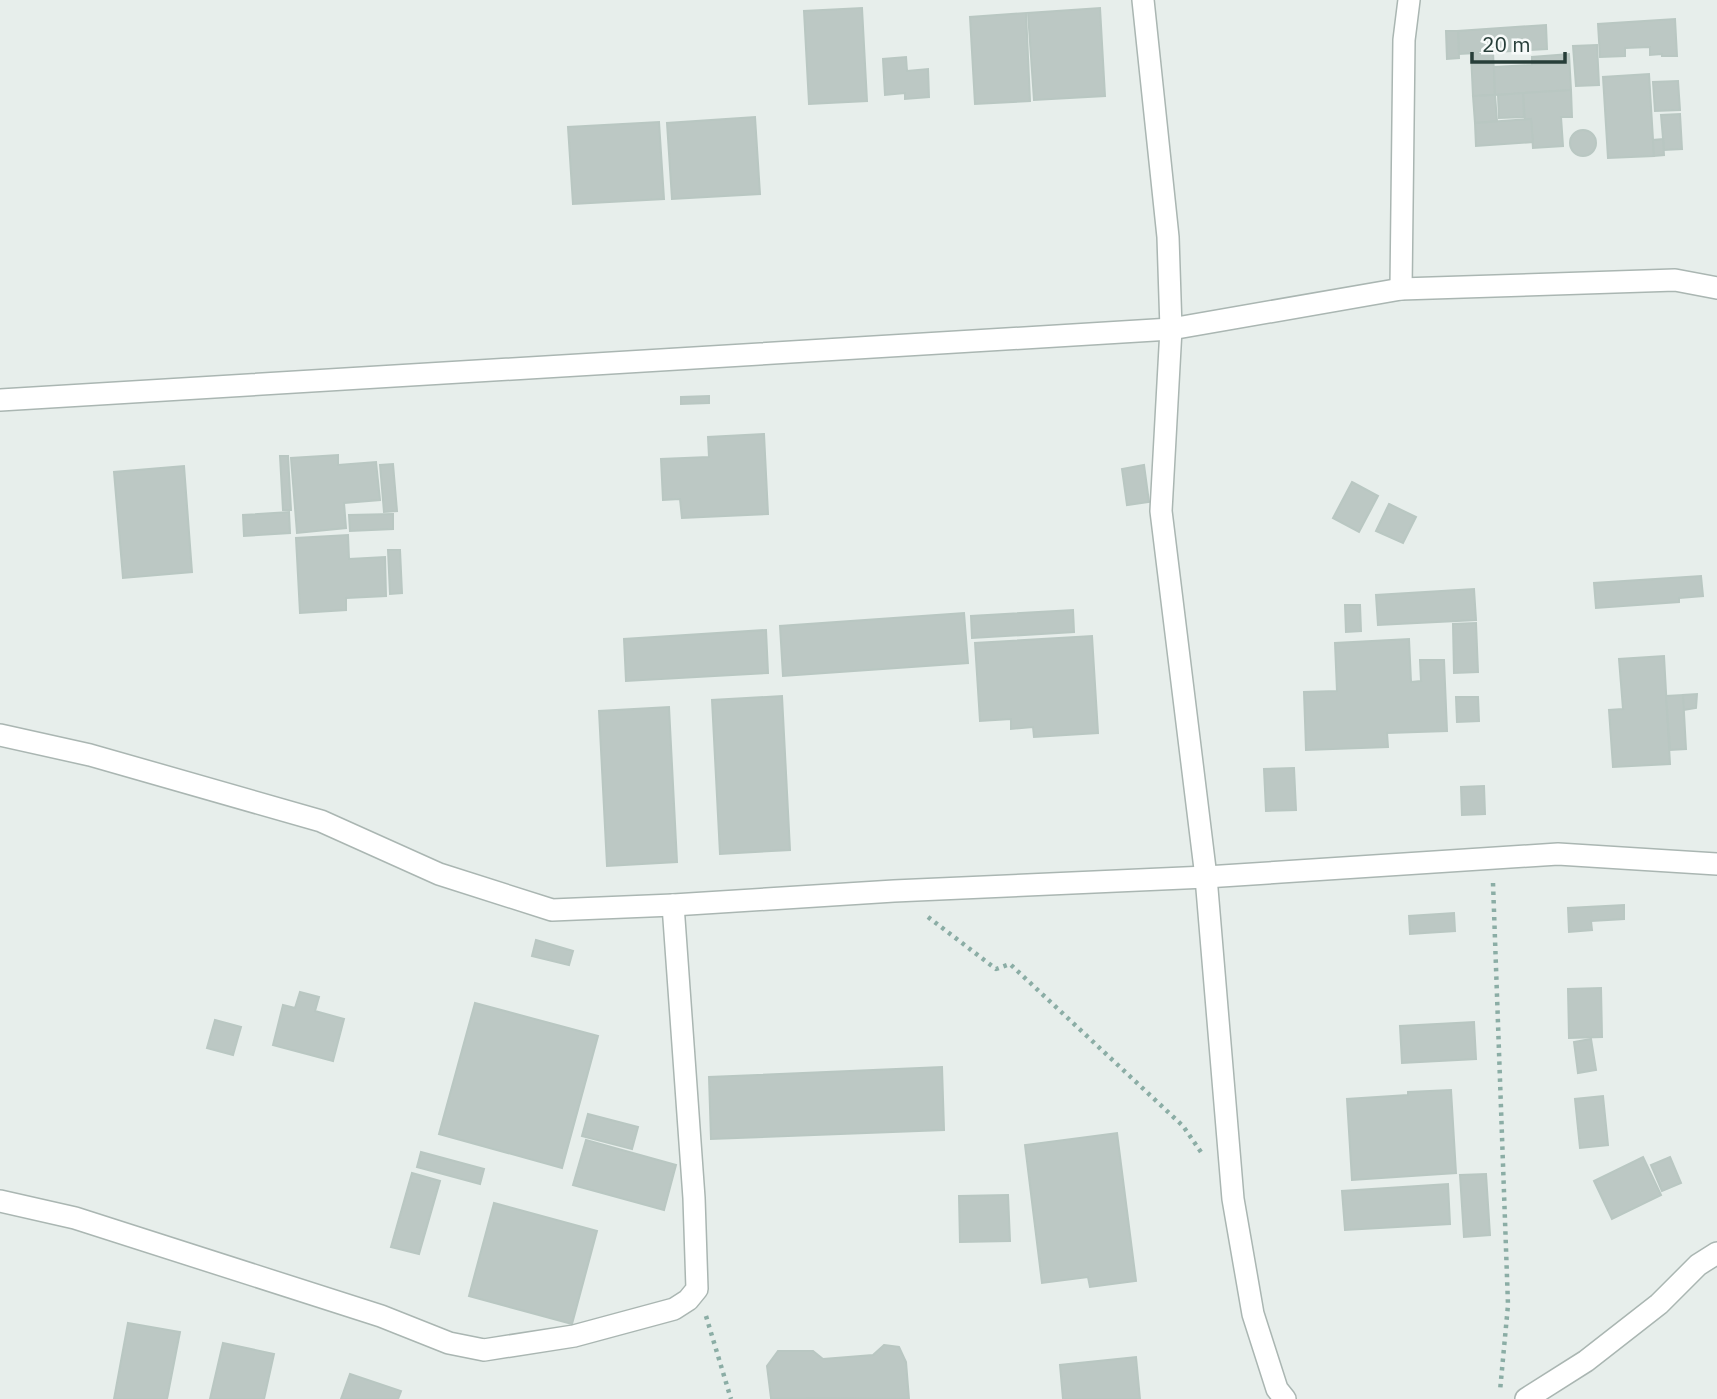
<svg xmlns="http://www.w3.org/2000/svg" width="1717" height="1399" viewBox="0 0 1717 1399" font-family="'IBM Plex Sans',sans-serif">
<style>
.building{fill:#bcc8c4;stroke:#b9c7c2;stroke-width:2}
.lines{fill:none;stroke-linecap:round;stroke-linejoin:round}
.minor-casing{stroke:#aab6b2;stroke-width:24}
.path{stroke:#8bada5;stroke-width:4.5;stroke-dasharray:3.5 5;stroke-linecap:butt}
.minor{stroke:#fff;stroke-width:21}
</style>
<rect width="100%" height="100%" fill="#e7eeeb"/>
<g class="building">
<polygon points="862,8 867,101 809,104 804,11"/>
<polygon points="1100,8 1105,96 1034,100 1028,13"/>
<polygon points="1026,13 1030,101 975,104 970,17"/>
<polygon points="1675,19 1677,56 1662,56 1662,54 1650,55 1650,47 1625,48 1625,56 1600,57 1598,24"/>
<polygon points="1546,25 1547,49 1459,54 1458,31"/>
<polygon points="1446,31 1458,31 1459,58 1447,59"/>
<polygon points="1597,45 1599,85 1576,86 1573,46"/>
<polygon points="1493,52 1495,95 1473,96 1471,53"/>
<polygon points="1569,54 1571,90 1495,95 1494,67 1532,65 1532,57"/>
<polygon points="906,57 907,71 928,69 929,97 905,99 905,93 885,95 883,59"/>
<polygon points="1649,74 1654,156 1608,158 1603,77"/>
<polygon points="1678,81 1680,110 1655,111 1653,82"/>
<polygon points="1571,90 1572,117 1561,117 1563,146 1533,148 1531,119 1525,120 1523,93"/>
<polygon points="1523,93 1524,117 1499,118 1498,95"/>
<polygon points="1495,95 1497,121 1475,123 1473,96"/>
<polygon points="1680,114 1682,149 1664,150 1661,115"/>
<polygon points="755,117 760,194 672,199 667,123"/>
<polygon points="1531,119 1533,142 1476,146 1475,123"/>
<polygon points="659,122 664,199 573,204 568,127"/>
<circle cx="1583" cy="143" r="13"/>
<polygon points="1663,139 1664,155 1654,156 1653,140"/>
<polygon points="709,396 709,403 681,404 681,397"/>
<polygon points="764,434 768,514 682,518 680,499 663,500 661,459 709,457 708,437"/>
<polygon points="338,455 338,465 376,462 380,500 344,503 346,528 297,533 291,458"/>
<polygon points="280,456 288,456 291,510 283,510"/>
<polygon points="393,464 397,511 384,512 380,465"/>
<polygon points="1144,465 1149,502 1127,505 1122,469"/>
<polygon points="184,466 192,572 123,578 114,472"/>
<polygon points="1352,482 1378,496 1359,532 1333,518"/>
<polygon points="1389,504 1416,517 1403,543 1376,531"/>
<polygon points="289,512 290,533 244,536 243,515"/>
<polygon points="393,514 393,529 350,531 349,515"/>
<polygon points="348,535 349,559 385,557 386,596 346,598 346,610 300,613 296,538"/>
<polygon points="388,550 400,550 402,593 390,594"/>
<polygon points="1701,576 1703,596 1679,598 1679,602 1596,608 1594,583"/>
<polygon points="1474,589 1476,620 1378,625 1376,595"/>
<polygon points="1345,605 1360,605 1361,631 1346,632"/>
<polygon points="1073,610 1074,632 972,638 971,616"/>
<polygon points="964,613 968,663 783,676 780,626"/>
<polygon points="1476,623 1478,672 1454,673 1453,624"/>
<polygon points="766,630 768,673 626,681 624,639"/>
<polygon points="1092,636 1098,733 1034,737 1033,727 1011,729 1011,719 980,721 975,643"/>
<polygon points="1409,639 1411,682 1421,681 1420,660 1444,660 1447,731 1387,733 1388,747 1306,750 1304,692 1337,691 1335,643"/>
<polygon points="1664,656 1670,764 1613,767 1609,710 1623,709 1619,659"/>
<polygon points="1697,694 1696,708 1683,710 1683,695"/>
<polygon points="1683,695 1686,749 1670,750 1666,696"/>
<polygon points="782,696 790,850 720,854 712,700"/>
<polygon points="1456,697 1478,697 1479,721 1457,722"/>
<polygon points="669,707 677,862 607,866 599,711"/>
<polygon points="1294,768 1296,810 1266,811 1264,769"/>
<polygon points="1484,786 1485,814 1462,815 1461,787"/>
<polygon points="1624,905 1624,919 1591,921 1592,930 1569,932 1568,908"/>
<polygon points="1454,913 1455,931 1410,934 1409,916"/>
<polygon points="536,940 573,951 569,965 532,956"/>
<polygon points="1601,988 1602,1037 1569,1038 1568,989"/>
<polygon points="300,992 319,997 315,1011 344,1019 333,1061 273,1045 283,1005 295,1008"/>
<polygon points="475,1003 598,1036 562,1168 439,1134"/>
<polygon points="215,1020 241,1027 233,1055 207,1048"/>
<polygon points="1474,1022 1476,1059 1402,1063 1400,1026"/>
<polygon points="1591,1039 1596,1070 1578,1073 1574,1042"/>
<polygon points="942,1067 944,1130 711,1139 709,1077"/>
<polygon points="1451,1090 1456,1173 1352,1180 1347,1099 1408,1095 1408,1092"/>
<polygon points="1603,1096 1608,1145 1580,1148 1575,1099"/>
<polygon points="588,1114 638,1127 632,1149 582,1136"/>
<polygon points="1117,1133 1136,1281 1090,1287 1088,1277 1042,1283 1025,1145"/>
<polygon points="586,1140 676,1165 664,1210 573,1185"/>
<polygon points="421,1152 484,1169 480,1184 417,1167"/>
<polygon points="1643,1157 1661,1195 1612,1219 1594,1181"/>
<polygon points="1670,1157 1681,1183 1662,1191 1651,1165"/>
<polygon points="412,1173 440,1181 419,1254 391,1247"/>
<polygon points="1486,1174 1490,1235 1464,1237 1460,1175"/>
<polygon points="1448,1184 1450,1224 1345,1230 1342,1191"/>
<polygon points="1008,1195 1010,1241 960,1242 959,1196"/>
<polygon points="494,1203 597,1231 572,1324 469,1296"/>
<polygon points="128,1323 180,1332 167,1399 114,1399"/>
<polygon points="223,1343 274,1354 264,1399 210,1399"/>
<polygon points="884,1345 899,1347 906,1362 909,1399 771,1398 767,1366 778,1351 813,1351 823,1359 873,1355"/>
<polygon points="1136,1357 1140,1399 1063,1399 1060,1365"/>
<polygon points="350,1374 401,1391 398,1399 341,1399"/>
</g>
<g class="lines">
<defs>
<g id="minor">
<polyline points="1143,0 1168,237 1171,329 1161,511 1206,877 1233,1199 1253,1314 1277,1389 1285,1399"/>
<polyline points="1401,289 1404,40 1409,0"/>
<polyline points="0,400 1171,329 1401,289 1675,280 1717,288"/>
<polyline points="0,735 90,755 321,821 439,874 552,910 673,905 894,891 1206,877 1558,854 1717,864"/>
<polyline points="0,1201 75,1218 381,1316 449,1343 484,1350 574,1336 674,1309 688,1300 697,1289 694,1198 673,905"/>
<polyline points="1526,1399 1586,1361 1659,1304 1698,1265 1717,1253"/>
</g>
</defs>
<use href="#minor" class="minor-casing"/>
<g class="path">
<polyline points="1493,883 1508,1305 1500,1391"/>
<polyline points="928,917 996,969 1010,964 1183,1126 1203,1155"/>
<polyline points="706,1316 731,1399"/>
</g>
<use href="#minor" class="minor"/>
</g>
<path d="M1472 52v10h93v-10" fill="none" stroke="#273e39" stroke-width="3.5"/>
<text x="1482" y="52" font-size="21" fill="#273e39" stroke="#f7faf9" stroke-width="5" paint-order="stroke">20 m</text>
</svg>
